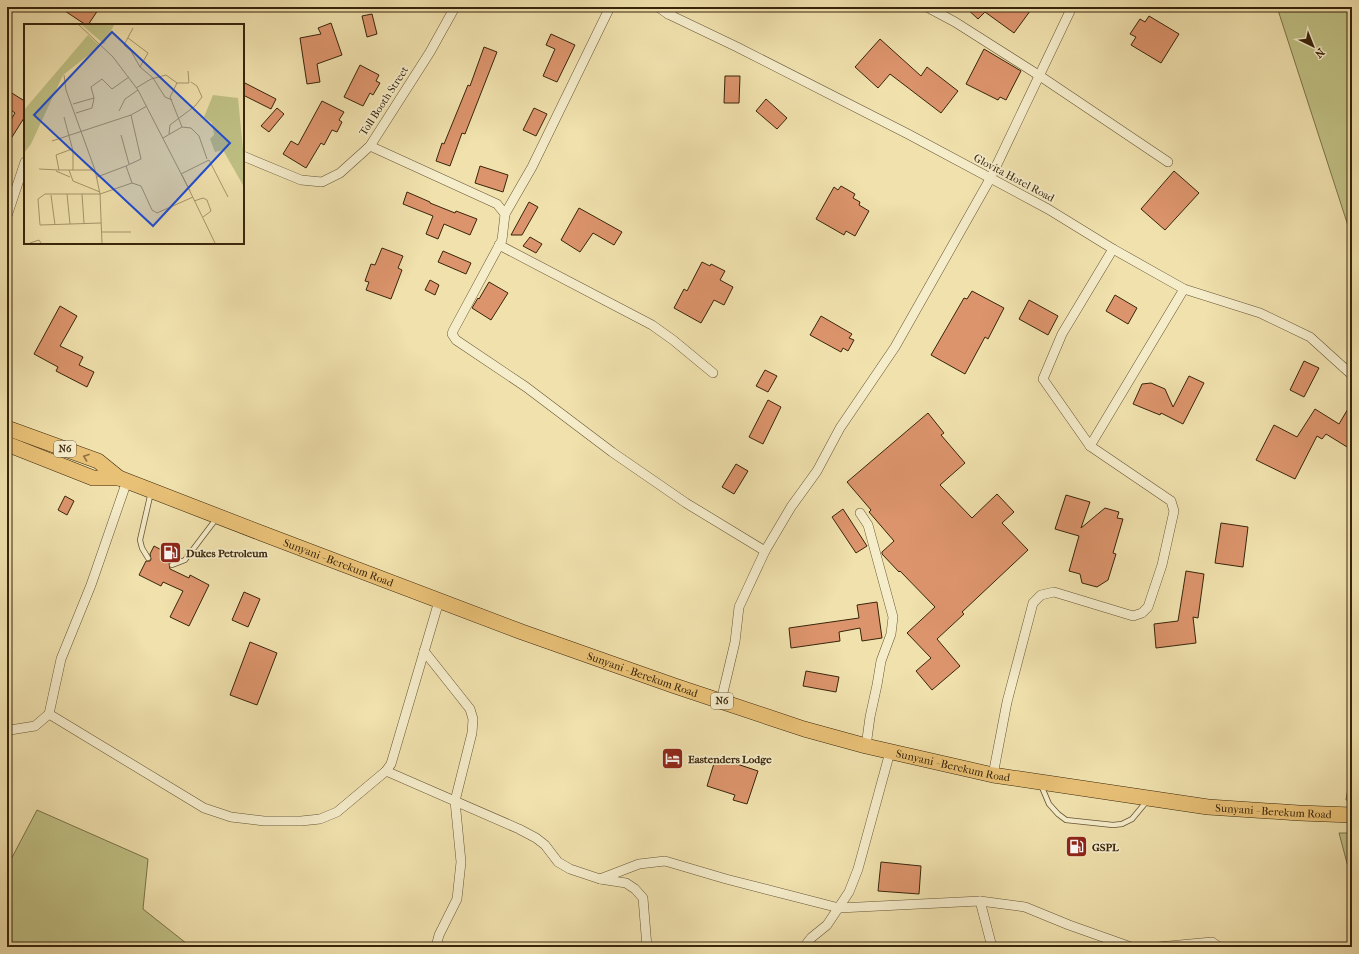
<svg xmlns="http://www.w3.org/2000/svg" width="1359" height="954" viewBox="0 0 1359 954" font-family="'IM FELL French Canon',serif">
<style>
.green{fill:#c0c185;stroke:#7c7348}
.building{fill:#dc946c;stroke:#38250b}
.lines{fill:none;stroke-linecap:round;stroke-linejoin:round}
.service-casing{stroke:#665434;stroke-width:6}
.minor-casing{stroke:#665434;stroke-width:10}
.primary-casing{stroke:#38250b;stroke-width:16}
.service{stroke:#f5ecca;stroke-width:4.5}
.minor{stroke:#f5ecca;stroke-width:9}
.primary{stroke:#e8c076;stroke-width:15}
.oneway{stroke:#907240}
.labels{text-anchor:middle;dominant-baseline:central;stroke-width:3.5;stroke-linejoin:round;paint-order:stroke}
.shield{fill:#f5ecca;stroke:#716144;stroke-width:1}
.shield-label{font-size:10px;font-weight:bold;fill:#38250b}
.street-label{font-size:11px;fill:#38250b;stroke:#f5ecca}
.poi-label{font-size:11px;font-weight:bold;fill:#38250b;stroke:#f5ecca;text-anchor:start}
.inset-road{fill:none;stroke:#a6966c;stroke-width:1}
.view{fill:#1d4ed8;fill-opacity:0.15;stroke:#1d4ed8;stroke-width:2}
.inset-edge{fill:none;stroke:#38250b;stroke-width:2}
</style>
<rect width="100%" height="100%" fill="#f0e1ad"/>
<filter id="stains"><feTurbulence type="fractalNoise" baseFrequency=".005" numOctaves="4"/><feColorMatrix values="0 0 0 0 .2 0 0 0 0 .09 0 0 0 0 .02 0 0 0 .5 -.17"/></filter>
<radialGradient id="worn" r=".72"><stop offset=".6" stop-color="#630" stop-opacity="0"/><stop offset="1" stop-color="#630" stop-opacity=".3"/></radialGradient>
<g class="green">
<polygon points="1277,7 1352,7 1352,238"/>
<polygon points="1352,763 1352,801 1346,800"/>
<polygon points="37,810 148,859 143,909 191,947 7,947 7,867"/>
<polygon points="1339,833 1352,833 1352,882"/>
</g>
<g class="building">
<polygon points="59,7 100,7 88,25 86,25"/>
<polygon points="965,7 1033,7 1014,33 985,12 978,19"/>
<polygon points="372,14 377,34 367,37 362,16"/>
<polygon points="1149,16 1179,34 1161,63 1131,45 1136,37 1130,34 1140,19 1145,22"/>
<polygon points="331,23 342,55 317,64 320,82 307,84 300,38 321,34 318,28"/>
<polygon points="551,34 575,45 557,82 543,76 555,49 546,45"/>
<polygon points="880,39 921,76 927,67 958,91 941,113 890,74 878,88 855,67"/>
<polygon points="484,47 497,52 465,134 462,133 450,166 436,161 442,143 444,144 468,85 470,86"/>
<polygon points="984,49 1021,71 1006,100 1000,97 998,100 966,84"/>
<polygon points="360,65 379,75 376,81 380,83 373,95 370,93 363,106 344,97"/>
<polygon points="725,76 740,76 739,103 724,103"/>
<polygon points="243,82 276,99 271,109 243,95"/>
<polygon points="7,90 23,100 25,97 25,119 24,118 7,145 7,126 15,113 7,107"/>
<polygon points="766,99 787,118 777,129 756,111"/>
<polygon points="322,101 344,112 339,120 342,122 337,132 332,130 324,145 321,143 306,168 283,154 291,141 298,145"/>
<polygon points="277,108 284,114 269,132 261,126"/>
<polygon points="534,108 547,114 536,136 523,130"/>
<polygon points="480,166 508,175 503,192 475,183"/>
<polygon points="1174,171 1199,193 1165,230 1141,209"/>
<polygon points="841,186 855,194 853,198 860,202 859,205 869,211 855,236 846,231 844,235 816,219 834,187 838,190"/>
<polygon points="407,192 430,202 430,203 455,213 456,211 477,219 470,235 444,224 438,239 426,234 433,216 403,204"/>
<polygon points="529,202 538,207 522,235 511,235"/>
<polygon points="579,208 622,232 614,245 593,233 580,252 561,240"/>
<polygon points="530,237 542,244 536,253 523,246"/>
<polygon points="382,248 403,256 398,268 402,270 391,299 366,290 369,282 365,281 371,264 375,265"/>
<polygon points="443,251 471,263 466,274 438,262"/>
<polygon points="702,262 710,266 711,264 725,271 720,280 733,287 724,305 714,300 701,323 674,308 684,289 687,291"/>
<polygon points="430,280 439,285 435,295 425,290"/>
<polygon points="489,282 508,293 491,320 472,308 478,298 479,299"/>
<polygon points="972,291 1004,308 988,339 985,337 965,374 931,355 964,298 967,299"/>
<polygon points="1115,295 1137,308 1128,324 1106,311"/>
<polygon points="1029,300 1058,316 1048,335 1019,319"/>
<polygon points="60,306 77,316 60,346 83,357 79,365 94,372 87,387 56,371 58,367 34,354"/>
<polygon points="821,316 852,334 849,338 854,340 848,351 843,348 841,352 810,335"/>
<polygon points="1304,361 1319,368 1304,397 1290,390"/>
<polygon points="765,370 777,376 768,392 756,386"/>
<polygon points="1189,376 1204,383 1183,424 1161,413 1160,415 1133,404 1142,384 1151,383 1165,389 1173,407"/>
<polygon points="768,400 781,407 763,444 749,437"/>
<polygon points="1352,402 1352,450 1326,434 1322,439 1317,436 1295,479 1256,460 1274,425 1297,437 1315,409 1339,424"/>
<polygon points="928,413 944,433 941,435 965,463 940,485 972,518 997,494 1014,512 1002,523 1028,550 962,612 964,614 937,639 960,666 932,690 916,671 931,658 907,633 935,607 900,571 899,572 882,554 882,552 894,541 869,512 871,510 847,482"/>
<polygon points="736,464 748,471 734,494 722,487"/>
<polygon points="1066,495 1090,502 1081,528 1105,508 1119,512 1117,518 1123,519 1113,553 1116,554 1108,580 1097,587 1082,583 1080,574 1069,571 1079,536 1055,529"/>
<polygon points="65,496 74,501 67,515 58,510"/>
<polygon points="843,509 867,546 856,553 832,517"/>
<polygon points="1221,523 1248,527 1243,567 1215,563"/>
<polygon points="154,546 175,557 174,560 169,563 170,569 189,578 190,575 209,585 189,626 170,617 183,591 163,582 161,586 139,575 146,561 150,561 151,559 150,554"/>
<polygon points="1186,571 1204,574 1198,618 1193,617 1196,643 1156,648 1154,624 1178,621"/>
<polygon points="244,592 260,599 248,627 232,620"/>
<polygon points="877,602 882,638 862,641 860,628 839,632 840,641 791,648 789,628 859,618 857,605"/>
<polygon points="250,642 277,653 257,705 230,695"/>
<polygon points="806,671 839,677 836,692 803,686"/>
<polygon points="716,757 758,771 747,804 733,800 735,795 707,786"/>
<polygon points="881,862 921,866 919,894 878,891"/>
</g>
<g class="lines">
<defs>
<g id="service">
<polyline points="148,558 142,548 140,540 151,492"/>
<polyline points="172,565 185,560 216,519"/>
<polyline points="1041,785 1049,804 1058,814 1066,820 1113,825 1122,824 1132,819 1147,801"/>
</g>
<g id="minor">
<polyline points="658,7 668,14 737,47 908,134 1048,209 1113,249 1184,289 1260,313 1310,337 1352,375"/>
<polyline points="927,7 955,22 1040,76 1168,162"/>
<polyline points="668,14 675,7"/>
<polyline points="370,146 497,204 505,214 502,240 453,331 452,334 456,340 526,387 612,452 686,503 765,551 739,607 735,642 721,701"/>
<polyline points="243,156 301,180 322,182 340,173 370,146 430,52 455,7"/>
<polyline points="505,214 532,167 610,7"/>
<polyline points="7,216 25,162"/>
<polyline points="499,245 652,325 673,340 713,373"/>
<polyline points="1090,446 1043,379 1062,334 1113,249"/>
<polyline points="860,513 868,525 893,617 891,634 881,661 877,685 870,717 866,746"/>
<polyline points="765,551 791,507 817,471 840,428 895,347 990,179 1072,7"/>
<polyline points="439,601 391,764 386,771 519,829 536,838 545,845 558,862 570,869 600,879 626,883 635,889 643,898 647,947"/>
<polyline points="424,651 470,709 473,719 472,733 455,801 461,862 457,899 439,935 436,947"/>
<polyline points="49,714 204,808 231,817 264,821 301,821 320,819 337,812 386,771"/>
<polyline points="7,729 10,730 35,726 49,714 61,659 91,585 127,481"/>
<polyline points="993,775 1007,702 1033,603 1041,595 1054,592 1133,616 1142,613 1148,607 1162,565 1174,511 1171,501 1090,446 1184,289"/>
<polyline points="600,879 639,864 665,861 726,879 839,908 980,901 1025,907 1069,925 1131,947"/>
<polyline points="980,901 992,947"/>
<polyline points="804,947 811,938 827,925 849,892 858,869 890,752"/>
<polyline points="1158,947 1212,942 1219,947"/>
</g>
<g id="primary">
<path id="s1" d="M7,428L98,461L119,478L261,533L522,632L675,686L804,729L866,746L993,775L1208,807L1299,813L1352,815"/>
<polyline points="7,444 93,478 119,478"/>
</g>
</defs>
<use href="#service" class="service-casing"/>
<use href="#minor" class="minor-casing"/>
<use href="#primary" class="primary-casing"/>
<use href="#service" class="service"/>
<use href="#minor" class="minor"/>
<use href="#primary" class="primary"/>
</g>
<defs><path id="oneway-chevron" d="M-2-3.5L2.5 0L-2 3.5" fill="none" stroke-width="1.6" stroke-linecap="round" stroke-linejoin="round"/></defs>
<use class="oneway" href="#oneway-chevron" transform="translate(86 457) rotate(-160)"/>
<defs>
<symbol id="fuel-square" viewBox="-11 -11 22 22"><rect x="-9" y="-9" width="18" height="18" rx="4" fill="#8f2418" stroke="#f5ecca"/><path d="M-5.5-6h7V0h2V4h1.3V-2.5L3-4.5l.8-.8L6-3V5H2.5V1h-1V6h-7ZM-4.2-4.7v3.2H.2V-4.7Z" fill="#fff"/></symbol>
<symbol id="hotel-square" viewBox="-11 -11 22 22"><rect x="-9" y="-9" width="18" height="18" rx="4" fill="#8f2418" stroke="#f5ecca"/><path d="M-6-4.5h1.5V1H6V5H4.5V3h-9V5H-6ZM-4 0a1.8 1.8 0 1 1 3.6 0ZM.5 0V-2.5h3Q6-2.5 6 0Z" fill="#fff"/></symbol>
</defs>
<g fill-rule="evenodd">
<use href="#fuel-square" x="158" y="540" width="25" height="25"/>
<use href="#hotel-square" x="660" y="746" width="25" height="25"/>
<use href="#fuel-square" x="1064" y="834" width="25" height="25"/>
</g>
<g class="labels">
<g class="shield">
<rect x="54" y="441" width="22" height="16" rx="3"/>
<rect x="711" y="693" width="22" height="16" rx="3"/>
</g>
<g class="shield-label">
<text x="65" y="449">N6</text>
<text x="722" y="701">N6</text>
</g>
<g class="street-label">
<text transform="translate(384 101) rotate(-57)">Toll Booth Street</text>
<text transform="translate(1014 178) rotate(28)">Glovita Hotel Road</text>
<text stroke="none"><textPath href="#s1" startOffset="359">Sunyani - Berekum Road</textPath></text>
<text stroke="none"><textPath href="#s1" startOffset="683">Sunyani - Berekum Road</textPath></text>
<text stroke="none"><textPath href="#s1" startOffset="1007">Sunyani - Berekum Road</textPath></text>
<text stroke="none"><textPath href="#s1" startOffset="1331">Sunyani - Berekum Road</textPath></text>
</g>
<g class="poi-label">
<text x="186" y="553">Dukes Petroleum</text>
<text x="688" y="759">Eastenders Lodge</text>
<text x="1092" y="847">GSPL</text>
</g>
</g>
<g transform="translate(24 24)">
<rect width="220" height="220" fill="#f0e1ad"/>
<path d="M58,1H90L80,20ZM64,11L76,22L39,51L7,120L0,129V86ZM189,71L214,74L220,135V163L199,126L191,128L186,115L190,111L188,99L180,93Z" fill="#c0c185"/>
<path class="inset-road" d="M55,1L89,33L114,66L166,167M109,4L100,21L107,27L116,43L129,54L141,73L148,76M104,14L124,29L116,43M40,51L42,66L71,146L76,170L78,219M112,64L127,55L142,51L153,59H165L164,47M49,80L70,74L67,63L78,55L88,65L105,53M95,87L101,75L114,66M52,89L68,84L70,74M40,93L49,127V146M158,103L167,104L175,112L183,135M145,110L146,101L171,82L178,73L173,62L167,58M97,111L105,140M139,114L158,103L146,73L153,59M28,117L107,91M48,125L32,131L35,146H71M15,145L35,146M45,146L49,157L76,168M32,147L46,153M157,150L185,136L204,173M158,151L191,219M73,153L102,142M108,159L102,142L117,135L107,91L123,82M43,170L46,200M58,170L60,199M27,171L31,201M170,177L179,174L183,176L187,187L179,193M77,199L16,201L14,175L21,170H76L108,159L117,162L128,186L133,189L169,173M78,208H107M6,219L15,216L17,219"/>
<path class="view" d="M88,8L206,119L129,202L10,91Z"/>
<rect width="220" height="220" class="inset-edge"/>
</g>
<rect width="1359" height="954" fill="none" stroke="#f0e1ad" stroke-width="24"/>
<rect x="8" y="8" width="1343" height="938" fill="none" stroke="#38250b" stroke-width="2"/>
<rect x="12" y="12" width="1335" height="930" fill="none" stroke="#38250b"/>
<g transform="translate(1313 46) rotate(137)" stroke="#f5ecca" stroke-width="3" paint-order="stroke">
<path d="M0-3L7 15L0 10L-7 15Z" fill="#38250b"/>
<text y="-6" font-size="11" font-weight="bold" text-anchor="middle" fill="#38250b">N</text>
</g>
<rect width="100%" height="100%" filter="url(#stains)"/>
<rect width="100%" height="100%" fill="url(#worn)"/>
</svg>
